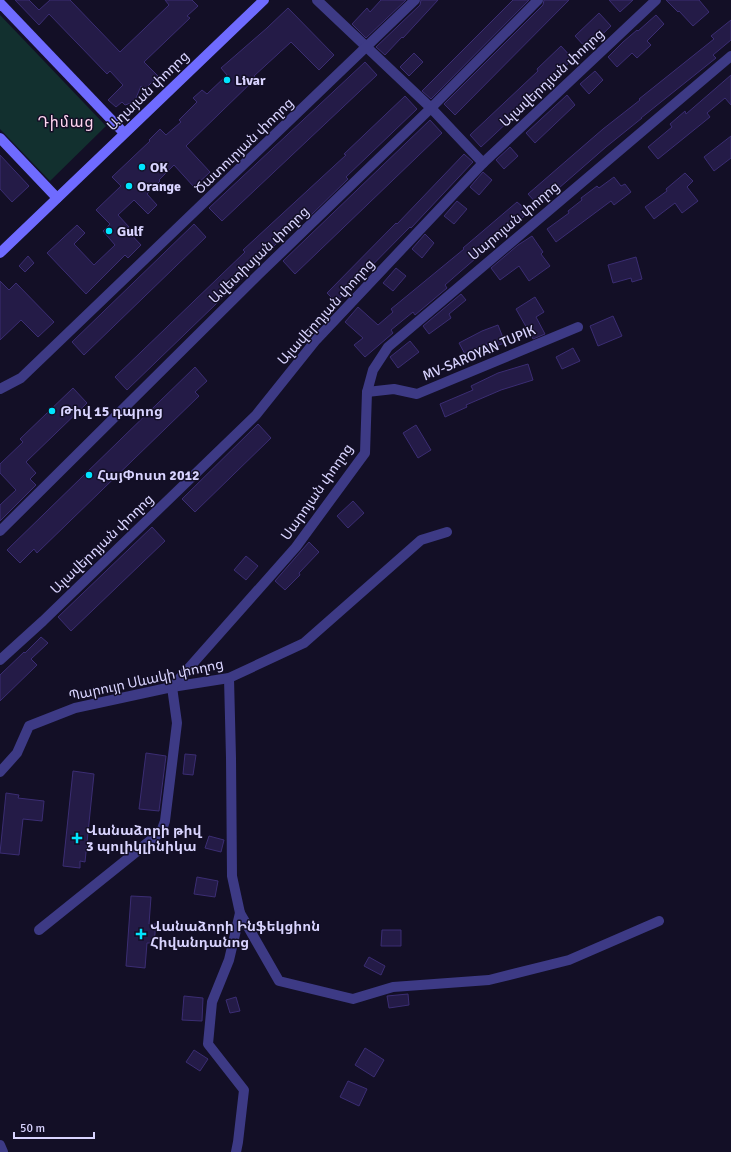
<svg xmlns="http://www.w3.org/2000/svg" width="731" height="1152" viewBox="0 0 731 1152" font-family="Signika,'Noto Sans Armenian',sans-serif">
<style>
.green{fill:#12302f}
.building{fill:#241b47;stroke:#3b2d73}
.lines{fill:none;stroke-linecap:round;stroke-linejoin:round}
.minor{stroke:#3d3a85;stroke-width:10}
.secondary{stroke:#6f6bff;stroke-width:10}
.poi-dot{fill:#00e5ff;stroke:#130f26;stroke-width:1.5}
.labels{text-anchor:middle;dominant-baseline:central;stroke-width:3;stroke-linejoin:round;paint-order:stroke}
.street-label{font-size:14px;fill:#d9d4ff;stroke:#130f26}
.poi-label{font-size:14px;font-weight:bold;fill:#d9d4ff;stroke:#130f26;text-anchor:start}
.neighbourhood-label{font-size:15px;letter-spacing:1px;fill:#ffd6f0;stroke:#130f26}
</style>
<rect width="100%" height="100%" fill="#130f26"/>
<polygon class="green" points="0,15 106,126 50,181 0,129"/>
<g class="building">
<polygon points="15,0 29,0 39,10 50,0 70,0 120,52 169,5 165,0 192,0 198,6 187,16 190,18 144,62 158,76 145,89 141,86 136,98 131,103 125,105 122,102 116,107 108,100 123,85 110,71 107,74 49,14 39,25"/>
<polygon points="381,0 406,0 366,38 352,24 367,8 370,12"/>
<polygon points="421,0 438,0 403,38 402,37 385,55 376,47 420,5"/>
<polygon points="513,0 529,0 431,99 422,91"/>
<polygon points="544,0 569,0 455,115 444,104 543,5"/>
<polygon points="609,0 633,0 620,12"/>
<polygon points="666,0 699,0 709,12 693,26 679,11 678,12"/>
<polygon points="288,8 334,55 319,70 291,42 254,76 256,78 186,146 210,172 194,187 174,165 159,180 160,181 147,194 157,205 148,214 134,200 118,215 129,227 126,229 141,245 128,258 125,255 86,294 47,253 77,225 85,233 74,244 94,265 115,245 103,231 110,224 96,210 121,186 112,177 150,141 149,140 160,129 166,135 181,122 179,120 197,102 193,98 202,90 207,94 227,75 221,68 267,28"/>
<polygon points="599,13 611,26 587,49 575,36"/>
<polygon points="656,15 664,24 647,41 651,45 637,58 632,53 617,67 608,57 623,42 637,30 638,31"/>
<polygon points="731,20 731,40 713,55 716,58 641,118 642,118 606,147 543,202 542,201 538,205 528,194 603,129 640,100 639,99 714,39 711,36"/>
<polygon points="561,46 573,59 539,91 540,92 481,147 470,135 538,71 537,69"/>
<polygon points="414,53 423,62 409,76 400,67"/>
<polygon points="365,62 377,75 222,221 209,208"/>
<polygon points="595,71 603,80 589,94 580,84"/>
<polygon points="731,75 731,105 725,98 707,113 710,117 658,159 648,147 672,127 670,124 685,111 686,114"/>
<polygon points="567,95 575,105 535,143 526,133"/>
<polygon points="405,96 417,109 346,177 348,179 308,218 306,216 245,273 246,275 127,390 115,377 245,252 243,250 346,155 344,154"/>
<polygon points="430,120 442,133 295,274 283,261"/>
<polygon points="731,136 731,158 714,171 704,157"/>
<polygon points="510,147 518,156 504,169 496,160"/>
<polygon points="464,154 473,162 411,228 410,227 336,302 327,293 396,223 397,224"/>
<polygon points="0,155 29,186 12,202 0,189"/>
<polygon points="483,172 492,180 479,195 470,187"/>
<polygon points="685,173 693,181 687,187 698,201 682,213 675,203 654,219 645,207 667,191 666,189"/>
<polygon points="614,177 621,186 625,184 631,192 614,205 611,201 556,242 547,229 569,213 568,211 582,200 581,198 597,186 599,188"/>
<polygon points="457,201 467,209 454,224 444,216"/>
<polygon points="517,202 529,212 445,285 447,288 415,315 413,312 391,330 393,333 365,357 354,345 363,338 345,322 358,307 378,325 393,312 391,309 464,249 463,248"/>
<polygon points="194,224 206,237 84,355 72,342"/>
<polygon points="425,234 434,243 422,258 412,249"/>
<polygon points="532,236 543,252 541,254 550,266 529,281 519,266 500,280 491,268 518,245"/>
<polygon points="28,256 34,263 25,272 19,266"/>
<polygon points="636,257 642,279 632,282 631,278 613,283 608,265"/>
<polygon points="396,268 406,276 393,291 383,283"/>
<polygon points="0,281 9,290 16,283 54,322 38,337 21,320 0,340"/>
<polygon points="461,294 466,300 449,314 451,318 429,334 423,326"/>
<polygon points="535,297 544,312 536,317 545,334 533,339 516,309"/>
<polygon points="613,316 622,336 598,346 590,326"/>
<polygon points="498,325 505,343 489,348 487,344 466,356 459,343 482,331"/>
<polygon points="410,341 419,352 398,368 390,357"/>
<polygon points="573,348 580,361 562,369 556,357"/>
<polygon points="528,364 533,380 501,390 466,405 467,407 445,417 440,404 473,390 471,386 498,373"/>
<polygon points="195,367 207,381 195,392 199,396 37,553 34,549 20,563 7,550"/>
<polygon points="73,388 87,403 26,462 36,473 30,479 36,485 0,521 0,505 16,490 0,473 0,464 23,442 20,439"/>
<polygon points="258,424 271,438 195,512 182,499"/>
<polygon points="416,425 431,450 418,458 403,433"/>
<polygon points="353,501 364,513 348,528 337,516"/>
<polygon points="152,527 165,541 71,631 58,617"/>
<polygon points="309,542 319,552 299,573 300,575 285,590 275,581"/>
<polygon points="246,556 258,566 246,580 234,570"/>
<polygon points="41,637 48,643 31,659 37,665 0,701 0,675 24,652 25,653"/>
<polygon points="146,753 166,756 159,811 139,809"/>
<polygon points="185,754 196,755 193,775 183,774"/>
<polygon points="73,771 94,774 85,862 80,861 80,868 63,866"/>
<polygon points="6,793 19,795 18,798 44,801 42,821 23,819 19,855 0,853"/>
<polygon points="209,836 224,840 221,852 205,848"/>
<polygon points="197,877 218,881 215,897 194,894"/>
<polygon points="131,896 151,897 149,924 156,924 154,943 147,943 145,968 126,966"/>
<polygon points="382,930 401,930 401,946 381,946"/>
<polygon points="369,957 385,966 381,975 364,966"/>
<polygon points="408,994 409,1005 389,1008 387,996"/>
<polygon points="184,996 203,998 202,1021 182,1020"/>
<polygon points="236,997 240,1011 230,1013 226,1000"/>
<polygon points="365,1048 384,1060 374,1077 355,1065"/>
<polygon points="194,1050 208,1059 200,1071 186,1062"/>
<polygon points="348,1081 367,1089 359,1106 340,1097"/>
</g>
<g class="lines">
<g class="minor">
<polyline points="317,0 431,108 483,163"/>
<polyline points="0,389 21,378 415,0"/>
<polyline points="367,392 394,389 417,394 578,327"/>
<polyline points="0,531 258,275 431,108 538,0"/>
<polyline points="0,660 43,621 256,415 316,340 483,163 656,0"/>
<polyline points="229,678 231,758 232,876 240,913 279,981 353,999 393,987 489,980 569,960 659,921"/>
<polyline points="0,772 17,753 29,726 75,708 172,687 229,678 304,643 421,540 447,532"/>
<polyline points="39,930 161,832 165,821 177,723 172,687 296,547 365,453 367,392 373,370 388,347 731,56"/>
<polyline points="0,1145 3,1152"/>
<polyline points="236,1152 238,1142 244,1090 208,1044 212,1002 229,960 240,913"/>
</g>
<g class="secondary">
<polyline points="0,3 124,133"/>
<polyline points="0,138 57,198"/>
<polyline points="0,253 264,0"/>
</g>
</g>
<g class="poi-dot">
<circle cx="227" cy="80" r="4"/>
<circle cx="142" cy="167" r="4"/>
<circle cx="129" cy="186" r="4"/>
<circle cx="109" cy="231" r="4"/>
<circle cx="52" cy="411" r="4"/>
<circle cx="89" cy="475" r="4"/>
<path d="M75 832h4v4h4v4h-4v4h-4v-4h-4v-4h4z"/>
<path d="M139 928h4v4h4v4h-4v4h-4v-4h-4v-4h4z"/>
</g>
<g class="labels">
<g class="street-label">
<text transform="translate(552 78) rotate(-43)">Ալավերդյան փողոց</text>
<text transform="translate(148 91) rotate(-44)">Աղայան փողոց</text>
<text transform="translate(244 146) rotate(-44)">Ծատուրյան փողոց</text>
<text transform="translate(514 221) rotate(-40)">Սարոյան փողոց</text>
<text transform="translate(259 255) rotate(-44)">Ավետիսյան փողոց</text>
<text transform="translate(326 312) rotate(-48)">Ալավերդյան փողոց</text>
<text transform="translate(479 353) rotate(-23)">MV-SAROYAN TUPIK</text>
<text transform="translate(317 492) rotate(-55)">Սարոյան փողոց</text>
<text transform="translate(102 544) rotate(-44)">Ալավերդյան փողոց</text>
<text transform="translate(146 680) rotate(-12)">Պարույր Սևակի փողոց</text>
</g>
<g class="poi-label">
<text x="235" y="80">Livar</text>
<text x="150" y="167">OK</text>
<text x="137" y="186">Orange</text>
<text x="117" y="231">Gulf</text>
<text x="60" y="411">Թիվ 15 դպրոց</text>
<text x="97" y="475">ՀայՓոստ 2012</text>
<text x="86" y="830">Վանաձորի թիվ<tspan x="86" dy="16">3 պոլիկլինիկա</tspan></text>
<text x="150" y="926">Վանաձորի Ինֆեկցիոն<tspan x="150" dy="16">Հիվանդանոց</tspan></text>
</g>
<g class="neighbourhood-label">
<text x="66" y="122">Դիմաց</text>
</g>
</g>
<path d="M14 1132v6h80v-6" fill="none" stroke="#d9d4ff" stroke-width="2"/>
<text x="20" y="1132" font-size="12" fill="#d9d4ff" stroke="#130f26" stroke-width="3" paint-order="stroke">50 m</text>
</svg>
